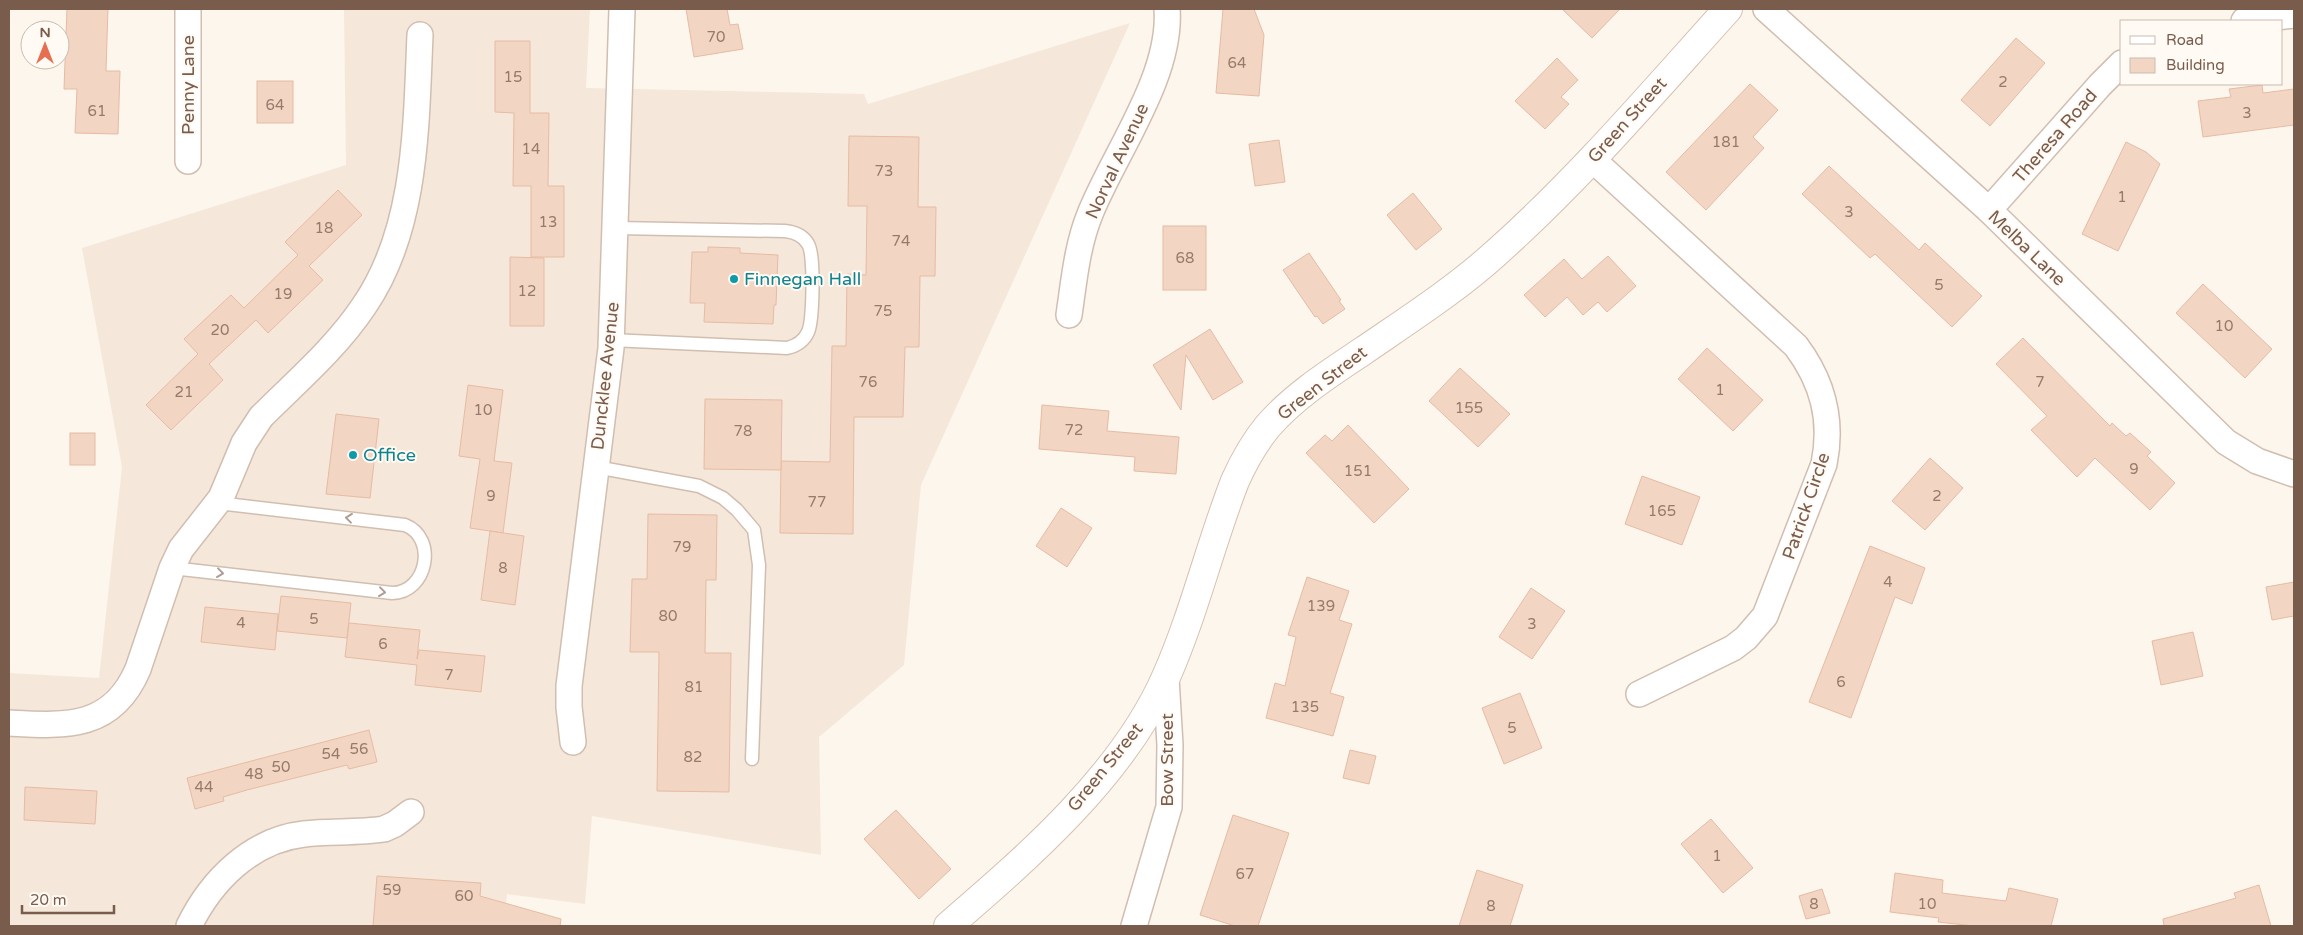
<svg xmlns="http://www.w3.org/2000/svg" width="2303" height="935" viewBox="0 0 2303 935" font-family="'Varela Round',sans-serif">
<style>
.residential{fill:#f5e8da}
.building{fill:#f3d5c3;stroke:#e6bba3}
.lines{fill:none;stroke-linecap:round;stroke-linejoin:round}
.lane-casing{stroke:#d1beb0;stroke-width:15}
.street-casing{stroke:#d1beb0;stroke-width:28}
.secondary-casing{stroke:#d6c0b0;stroke-width:30}
.lane{stroke:#fff;stroke-width:12}
.street{stroke:#fff;stroke-width:25}
.secondary{stroke:#fff;stroke-width:28}
.oneway{stroke:#af9d94}
.culture-dot{fill:#0f9aa8;stroke:#fffaf3;stroke-width:2}
.labels{text-anchor:middle;dominant-baseline:central;stroke-width:4;stroke-linejoin:round;paint-order:stroke}
.number-label{font-size:15px;fill:#987a6a}
.street-label{font-size:18px;fill:#7a5c4d;stroke:#fffaf3}
.culture-label{font-size:18px;fill:#0d838f;stroke:#fffaf3;text-anchor:start}
</style>
<rect width="100%" height="100%" fill="#fdf6ec"/>
<polygon class="residential" points="344,9 590,9 586,88 864,94 868,104 1130,23 921,485 904,665 819,737 821,855 592,816 585,904 507,894 504,926 9,926 9,673 99,678 122,467 82,248 346,165"/>
<g class="building">
<polygon points="67,9 108,9 106,71 120,71 118,134 75,133 77,89 64,89"/>
<polygon points="686,9 727,9 730,25 738,24 743,49 694,57"/>
<polygon points="1223,9 1254,9 1264,35 1259,96 1216,93"/>
<polygon points="1562,9 1620,9 1592,38"/>
<polygon points="2016,38 2045,63 1990,126 1961,100"/>
<polygon points="495,41 530,41 530,113 549,113 548,186 564,186 564,257 531,257 531,186 513,186 514,113 495,112"/>
<polygon points="1557,58 1578,80 1561,97 1569,104 1545,129 1515,101"/>
<rect x="257" y="81" width="36" height="42"/>
<polygon points="1750,84 1778,110 1753,137 1764,148 1706,210 1666,172"/>
<polygon points="2262,85 2263,93 2294,89 2294,125 2203,137 2198,101 2231,97 2229,89"/>
<polygon points="849,136 919,137 918,207 936,207 935,276 920,276 919,347 905,347 903,417 854,417 853,534 780,533 781,461 830,462 832,346 846,346 847,274 866,275 867,206 848,206"/>
<polygon points="1279,140 1285,182 1255,186 1249,144"/>
<polygon points="2126,142 2146,152 2160,164 2118,251 2082,234"/>
<polygon points="1829,166 1919,250 1925,243 1982,296 1952,327 1875,254 1870,258 1802,194"/>
<polygon points="338,190 362,215 309,266 323,280 268,333 256,320 209,364 223,380 171,430 146,405 198,354 184,339 231,295 244,308 298,255 285,242"/>
<polygon points="1413,193 1442,229 1416,250 1387,215"/>
<rect x="1163" y="226" width="43" height="64"/>
<polygon points="708,247 740,248 740,253 778,255 776,305 774,305 773,324 704,322 705,303 690,303 692,252 708,252"/>
<polygon points="1309,253 1341,300 1339,301 1345,309 1323,324 1317,316 1315,317 1283,270"/>
<polygon points="1608,256 1636,286 1607,312 1598,302 1583,315 1567,297 1545,317 1524,295 1564,259 1582,279"/>
<polygon points="510,257 544,258 544,326 510,326"/>
<polygon points="2203,284 2272,349 2245,378 2176,313"/>
<polygon points="1210,329 1243,382 1213,400 1186,355 1181,410 1153,365"/>
<polygon points="2023,338 2110,426 2112,423 2126,436 2130,433 2151,452 2147,456 2175,483 2150,510 2095,458 2077,477 2031,430 2047,416 1996,364"/>
<polygon points="1707,348 1763,400 1733,431 1678,379"/>
<polygon points="1460,368 1510,414 1478,447 1429,401"/>
<polygon points="468,385 503,390 494,461 512,463 503,533 470,528 480,459 459,456"/>
<polygon points="705,399 782,400 781,470 704,469"/>
<polygon points="1042,405 1109,411 1107,431 1179,437 1176,474 1134,471 1135,457 1039,449"/>
<polygon points="336,414 379,419 370,498 326,494"/>
<polygon points="1348,425 1409,489 1374,523 1306,453 1325,435 1332,441"/>
<rect x="70" y="433" width="25" height="32"/>
<polygon points="1930,458 1963,488 1925,530 1892,501"/>
<polygon points="1642,476 1700,497 1682,545 1625,524"/>
<polygon points="1061,508 1092,528 1067,567 1036,546"/>
<polygon points="648,514 717,515 716,580 706,580 705,653 731,653 729,792 657,791 659,652 630,652 632,579 647,579"/>
<polygon points="490,531 524,536 515,605 481,600"/>
<polygon points="1870,546 1925,568 1912,604 1895,597 1851,718 1809,702"/>
<polygon points="1307,577 1349,591 1339,620 1352,624 1330,693 1344,697 1333,736 1266,718 1275,683 1285,686 1296,637 1288,635"/>
<polygon points="2294,582 2294,616 2272,620 2266,587"/>
<polygon points="1531,588 1565,611 1532,659 1499,637"/>
<polygon points="281,596 351,603 347,638 277,631"/>
<polygon points="205,607 278,614 275,650 201,642"/>
<polygon points="349,623 420,630 417,659 419,650 485,656 481,692 415,685 417,665 345,657"/>
<polygon points="2193,632 2203,676 2161,685 2152,641"/>
<polygon points="1520,693 1542,748 1504,764 1482,708"/>
<polygon points="369,730 377,762 349,769 347,765 247,790 223,797 224,801 195,809 187,778"/>
<polygon points="1350,750 1376,756 1369,784 1343,778"/>
<polygon points="25,787 97,791 95,824 24,820"/>
<polygon points="896,810 951,869 919,899 864,839"/>
<polygon points="1233,815 1289,833 1258,926 1235,926 1200,915"/>
<polygon points="1711,819 1753,868 1723,893 1681,844"/>
<polygon points="1477,870 1523,885 1510,926 1459,926"/>
<polygon points="1895,873 1943,880 1942,893 2006,901 2009,888 2058,899 2051,926 1974,926 1938,922 1939,918 1890,912"/>
<polygon points="377,876 481,883 480,896 561,919 560,926 373,926"/>
<polygon points="2259,885 2271,926 2164,926 2163,919 2236,898 2234,893"/>
<polygon points="1822,889 1830,913 1806,919 1799,896"/>
</g>
<g class="lines">
<defs>
<g id="lane">
<path d="M611,340L787,348C796,346 804,341 808,332C813,321 815,254 808,244C803,235 794,232 785,231L616,228"/>
<polyline points="596,467 699,486 723,498 737,510 754,530 759,565 752,759"/>
<path d="M172,568L392,593C427,593 438,538 405,525L218,503"/>
</g>
<g id="street">
<polyline points="1766,9 1989,210 2226,442 2257,461 2294,474"/>
<polyline points="2244,21 2294,15"/>
<path d="M1592,159L1796,346C1823,382 1833,420 1824,464L1765,616L1746,638L1733,648L1639,694"/>
<polyline points="188,161 188,9"/>
<polyline points="1989,210 2100,85 2122,63"/>
<path d="M1069,315C1074,281 1077,246 1090,214C1115,152 1172,76 1167,9"/>
<path d="M9,723C65,726 112,730 138,669L172,568L181,549L221,498L244,443L261,417C296,382 336,348 364,306C417,229 416,126 420,35"/>
<polyline points="573,742 569,707 569,686 611,348 622,9"/>
<path d="M189,926C211,881 251,840 304,834C330,831 358,833 384,829L395,824L411,812"/>
<polyline points="1134,926 1169,807 1170,745 1166,678"/>
</g>
<path id="secondary" d="M948,926C1027,858 1123,775 1166,677C1194,614 1210,545 1235,481C1244,461 1254,443 1268,426C1294,396 1330,373 1363,351C1408,320 1455,290 1496,253C1580,178 1653,92 1728,9"/>
</defs>
<use href="#lane" class="lane-casing"/>
<use href="#street" class="street-casing"/>
<use href="#secondary" class="secondary-casing"/>
<use href="#lane" class="lane"/>
<use href="#street" class="street"/>
<use href="#secondary" class="secondary"/>
</g>
<defs><path id="oneway-chevron" d="M-2-3.5L2.5 0L-2 3.5" fill="none" stroke-width="1.6" stroke-linecap="round" stroke-linejoin="round" transform="scale(1.25)"/></defs>
<g class="oneway">
<use href="#oneway-chevron" transform="translate(349 518) rotate(-173)"/>
<use href="#oneway-chevron" transform="translate(220 573) rotate(7)"/>
<use href="#oneway-chevron" transform="translate(382 592) rotate(7)"/>
</g>
<g class="culture-dot">
<circle cx="734" cy="279" r="5"/>
<circle cx="353" cy="455" r="5"/>
</g>
<g class="labels">
<g class="number-label">
<text x="716" y="37">70</text>
<text x="1237" y="63">64</text>
<text x="513" y="77">15</text>
<text x="2003" y="82">2</text>
<text x="275" y="105">64</text>
<text x="97" y="111">61</text>
<text x="2247" y="113">3</text>
<text x="1726" y="142">181</text>
<text x="531" y="149">14</text>
<text x="884" y="171">73</text>
<text x="2122" y="197">1</text>
<text x="1849" y="212">3</text>
<text x="548" y="222">13</text>
<text x="324" y="228">18</text>
<text x="901" y="241">74</text>
<text x="1185" y="258">68</text>
<text x="1939" y="285">5</text>
<text x="527" y="291">12</text>
<text x="283" y="294">19</text>
<text x="883" y="311">75</text>
<text x="2224" y="326">10</text>
<text x="220" y="330">20</text>
<text x="868" y="382">76</text>
<text x="2040" y="382">7</text>
<text x="1720" y="390">1</text>
<text x="184" y="392">21</text>
<text x="1469" y="408">155</text>
<text x="483" y="410">10</text>
<text x="1074" y="430">72</text>
<text x="743" y="431">78</text>
<text x="2134" y="469">9</text>
<text x="1358" y="471">151</text>
<text x="491" y="496">9</text>
<text x="1937" y="496">2</text>
<text x="817" y="502">77</text>
<text x="1662" y="511">165</text>
<text x="682" y="547">79</text>
<text x="503" y="568">8</text>
<text x="1888" y="582">4</text>
<text x="1321" y="606">139</text>
<text x="668" y="616">80</text>
<text x="314" y="619">5</text>
<text x="241" y="623">4</text>
<text x="1532" y="624">3</text>
<text x="383" y="644">6</text>
<text x="449" y="675">7</text>
<text x="1841" y="682">6</text>
<text x="694" y="687">81</text>
<text x="1305" y="707">135</text>
<text x="1512" y="728">5</text>
<text x="359" y="749">56</text>
<text x="331" y="754">54</text>
<text x="693" y="757">82</text>
<text x="281" y="767">50</text>
<text x="254" y="774">48</text>
<text x="204" y="787">44</text>
<text x="1717" y="856">1</text>
<text x="1245" y="874">67</text>
<text x="392" y="890">59</text>
<text x="464" y="896">60</text>
<text x="1814" y="904">8</text>
<text x="1927" y="904">10</text>
<text x="1491" y="906">8</text>
</g>
<g class="street-label">
<text transform="translate(188 85) rotate(-90)">Penny Lane</text>
<text transform="translate(1627 120) rotate(-48)">Green Street</text>
<text transform="translate(2055 136) rotate(-49)">Theresa Road</text>
<text transform="translate(1117 161) rotate(-65)">Norval Avenue</text>
<text transform="translate(2027 248) rotate(44)">Melba Lane</text>
<text transform="translate(605 376) rotate(-84)">Duncklee Avenue</text>
<text transform="translate(1322 383) rotate(-38)">Green Street</text>
<text transform="translate(1806 506) rotate(-71)">Patrick Circle</text>
<text transform="translate(1167 760) rotate(-90)">Bow Street</text>
<text transform="translate(1105 767) rotate(-51)">Green Street</text>
</g>
<g class="culture-label">
<text x="744" y="279">Finnegan Hall</text>
<text x="363" y="455">Office</text>
</g>
</g>
<rect width="2303" height="935" fill="none" stroke="#7a5c4d" stroke-width="20"/>
<rect x="2120" y="20" width="162" height="65" fill="#fffaf3" stroke="#cabbb1"/>
<rect x="2130" y="36" width="25" height="8" fill="#ffffff" stroke="#cabbb1"/>
<text x="2166" y="45" font-size="15" fill="#7a5c4d">Road</text>
<rect x="2130" y="58" width="25" height="15" fill="#f3d5c3" stroke="#cabbb1"/>
<text x="2166" y="70" font-size="15" fill="#7a5c4d">Building</text>
<g transform="translate(45 45)"><circle r="24" fill="#fffaf3" stroke="#cabbb1"/>
<path d="M0-4L9 19L0 12L-9 19Z" fill="#e76f51"/>
<text y="-8" font-size="14" font-weight="bold" text-anchor="middle" fill="#7a5c4d">N</text>
</g>
<path d="M22 905v8h92v-8" fill="none" stroke="#7a5c4d" stroke-width="2.5"/>
<text x="30" y="905" font-size="15" fill="#7a5c4d" stroke="#fffaf3" stroke-width="4" paint-order="stroke">20 m</text>
</svg>
